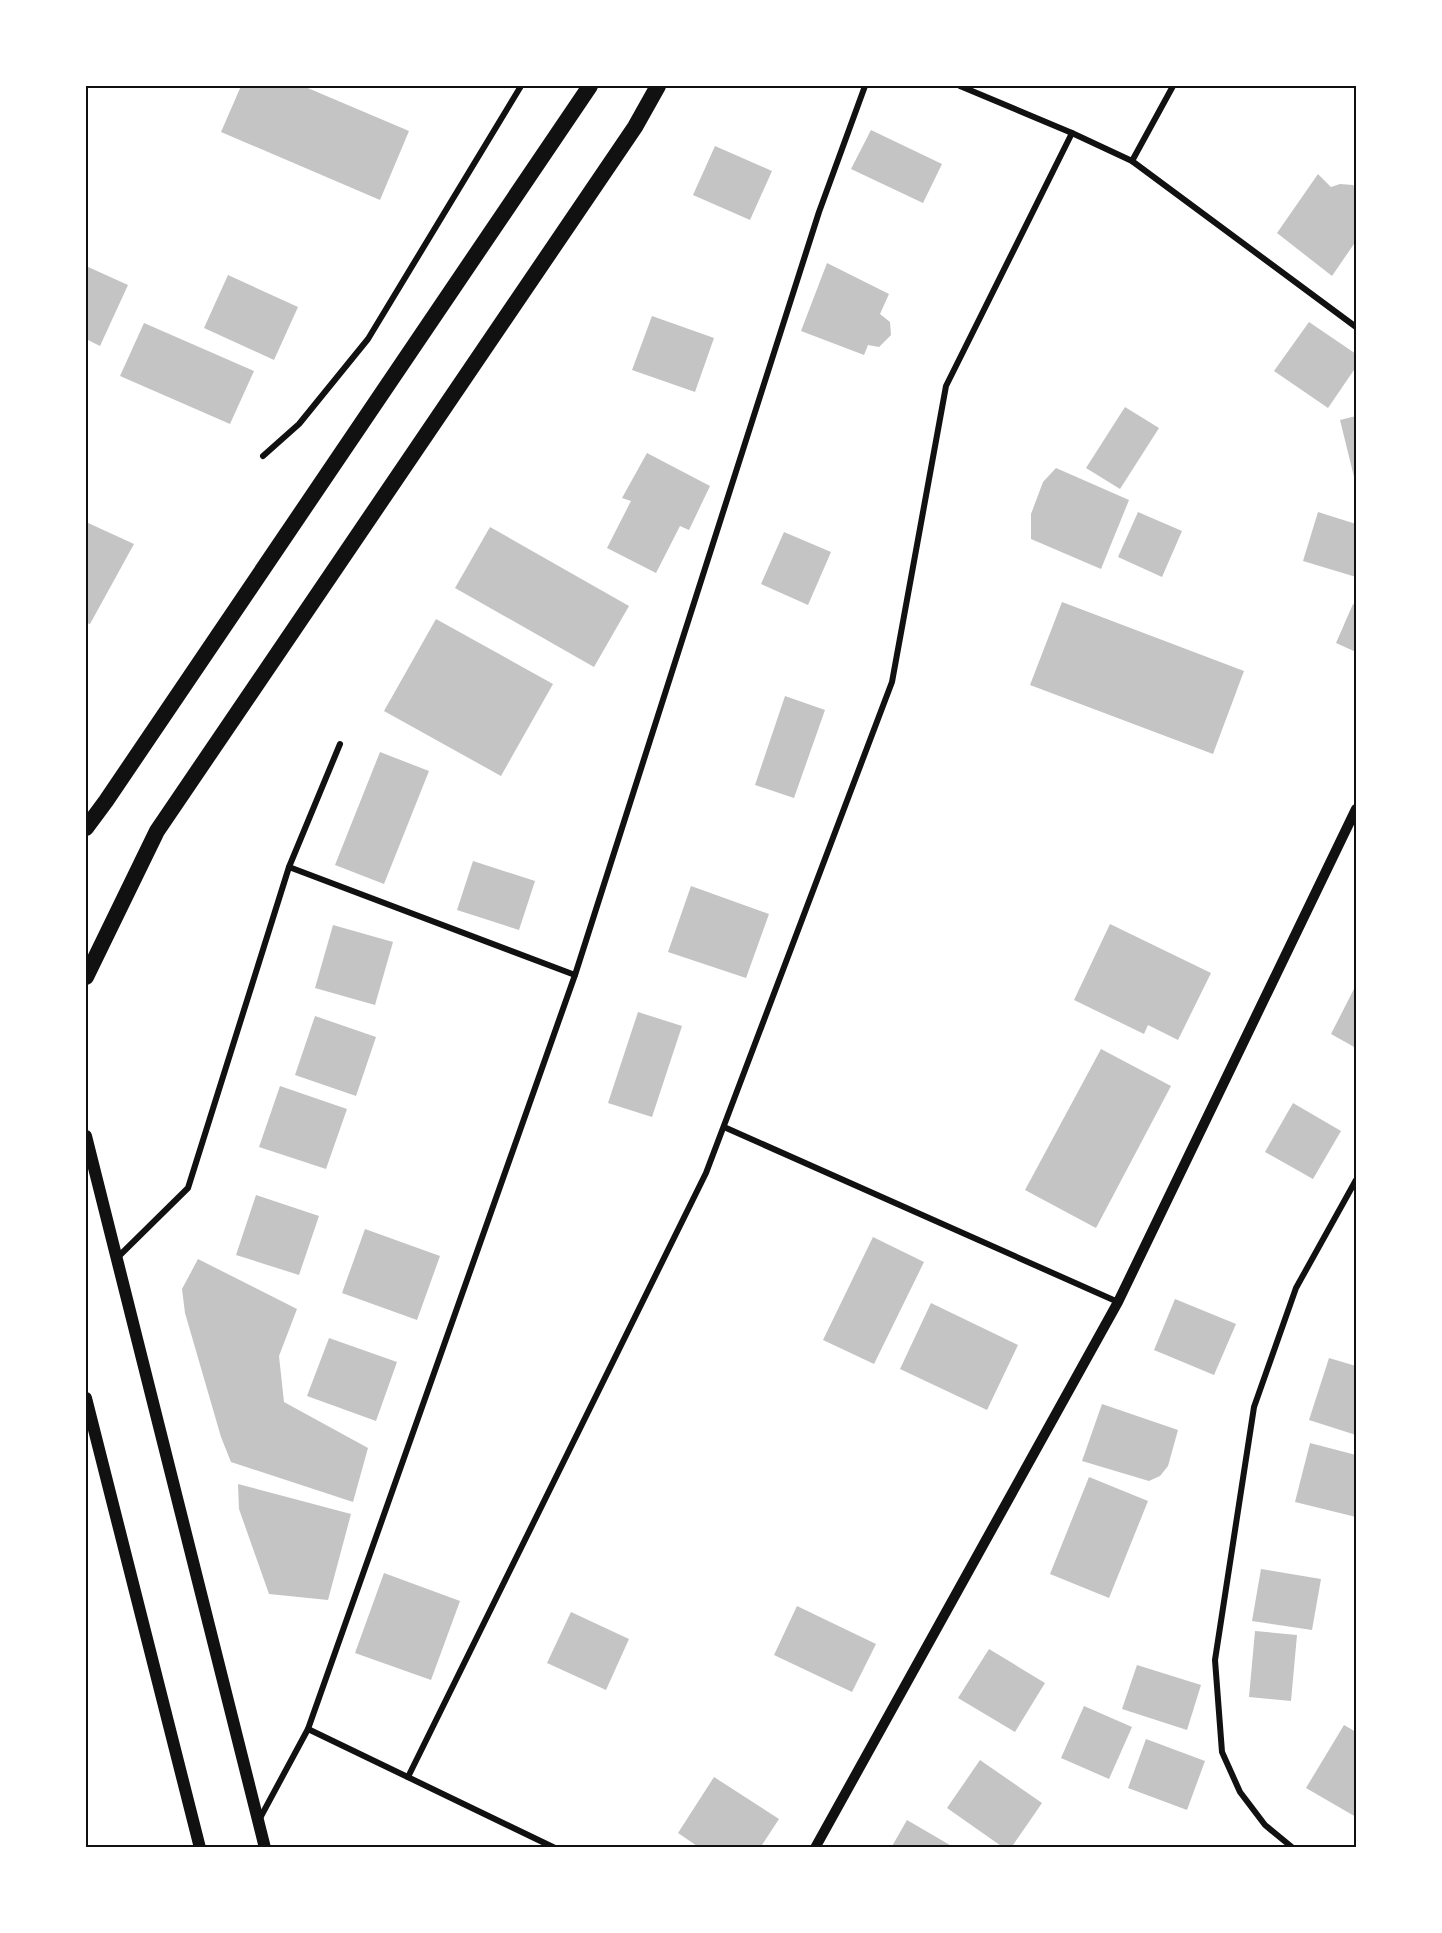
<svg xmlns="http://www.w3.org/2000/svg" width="1442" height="1933" viewBox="0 0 1442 1933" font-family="Roboto,sans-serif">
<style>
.building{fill:#c4c4c4}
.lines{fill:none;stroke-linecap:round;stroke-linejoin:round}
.minor{stroke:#111;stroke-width:6}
.tertiary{stroke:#111;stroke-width:10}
.secondary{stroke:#111;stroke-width:12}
.trunk{stroke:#111;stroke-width:16}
.neatline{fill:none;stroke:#111;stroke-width:2}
</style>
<rect width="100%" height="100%" fill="#fff"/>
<g class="building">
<polygon points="241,86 303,86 409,131 380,200 221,132"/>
<polygon points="871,130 942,164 923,203 851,169"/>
<polygon points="715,146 772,171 750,220 693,195"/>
<polygon points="1318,174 1331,187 1340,184 1353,185 1356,189 1356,241 1332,276 1277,233"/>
<polygon points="827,263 889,294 880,314 890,322 891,335 879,347 868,345 864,355 801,331"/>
<polygon points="86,266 128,285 100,346 86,339"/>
<polygon points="228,275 298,307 274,360 204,328"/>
<polygon points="652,316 714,338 695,392 632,370"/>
<polygon points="1309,322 1356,354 1356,367 1328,408 1274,371"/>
<polygon points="144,323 254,371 230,424 120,376"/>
<polygon points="1125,407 1159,428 1120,489 1086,468"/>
<polygon points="1356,416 1356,485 1340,420"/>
<polygon points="647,453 710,486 689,530 680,526 656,573 607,548 631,501 622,498"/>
<polygon points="1056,468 1129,500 1101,569 1031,539 1031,514 1043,482"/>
<polygon points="1138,512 1182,531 1162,577 1118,557"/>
<polygon points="1318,512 1356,524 1356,577 1303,561"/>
<polygon points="86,522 134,544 90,624 86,623"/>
<polygon points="490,527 629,606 594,667 455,588"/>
<polygon points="784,532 831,552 808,605 761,584"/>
<polygon points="1062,602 1244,671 1213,754 1030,685"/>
<polygon points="1353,604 1356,605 1356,652 1336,643"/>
<polygon points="436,619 553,684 501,776 384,711"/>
<polygon points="785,696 825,710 794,798 755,785"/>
<polygon points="380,752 429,771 384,884 335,865"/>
<polygon points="473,861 535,881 519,930 457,910"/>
<polygon points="691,886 769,914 746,978 668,952"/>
<polygon points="1110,924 1211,973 1178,1040 1148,1025 1144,1034 1074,1000"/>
<polygon points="333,925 393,942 375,1005 315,988"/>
<polygon points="1356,985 1356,1048 1331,1034"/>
<polygon points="638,1012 682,1026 652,1117 608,1103"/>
<polygon points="315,1016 376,1037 356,1096 295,1075"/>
<polygon points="1101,1049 1171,1086 1096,1228 1025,1190"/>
<polygon points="280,1086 347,1109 326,1169 259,1147"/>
<polygon points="1293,1103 1341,1131 1313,1179 1265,1152"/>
<polygon points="256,1195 319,1216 299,1275 236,1255"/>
<polygon points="365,1229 440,1256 417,1320 342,1293"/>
<polygon points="873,1237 924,1262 874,1364 823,1340"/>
<polygon points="198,1259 297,1309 279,1356 284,1402 368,1448 353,1502 231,1462 221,1437 185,1313 182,1289"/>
<polygon points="1175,1299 1236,1324 1214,1375 1154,1350"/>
<polygon points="931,1303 1018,1345 987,1410 900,1369"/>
<polygon points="329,1338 397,1362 376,1421 307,1396"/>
<polygon points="1329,1358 1356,1366 1356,1435 1309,1420"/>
<polygon points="1102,1404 1178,1430 1168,1466 1160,1476 1149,1481 1082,1461"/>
<polygon points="1310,1443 1356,1455 1356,1517 1295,1502"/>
<polygon points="1089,1477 1148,1501 1109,1598 1050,1574"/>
<polygon points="238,1484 351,1514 328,1600 269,1594 239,1509"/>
<polygon points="1261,1569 1321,1579 1312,1630 1252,1621"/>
<polygon points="384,1573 460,1601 431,1680 355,1653"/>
<polygon points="797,1606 876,1644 852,1692 774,1655"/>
<polygon points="571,1612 629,1639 606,1690 547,1663"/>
<polygon points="1255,1631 1297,1635 1291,1701 1249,1697"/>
<polygon points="989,1649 1045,1683 1015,1732 958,1698"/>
<polygon points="1137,1665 1201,1685 1187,1730 1122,1709"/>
<polygon points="1084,1706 1132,1727 1109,1779 1061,1758"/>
<polygon points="1344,1725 1356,1732 1356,1817 1306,1788"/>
<polygon points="1146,1739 1205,1761 1187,1810 1128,1788"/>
<polygon points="980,1760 1042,1803 1011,1848 1004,1848 947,1808"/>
<polygon points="714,1777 779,1819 760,1848 700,1848 678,1833"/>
<polygon points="907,1820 955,1848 891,1848"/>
</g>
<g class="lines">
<g class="minor">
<polyline points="960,86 1072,133 1132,161 1356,327"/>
<polyline points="1132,161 1173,86"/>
<polyline points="263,456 299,424 368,339 521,86"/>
<polyline points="289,867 575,975"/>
<polyline points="724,1127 1118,1302"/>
<polyline points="117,1258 188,1188 289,867 340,744"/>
<polyline points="308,1729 555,1848"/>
<polyline points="408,1777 706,1173 892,682 946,386 1072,133"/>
<polyline points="259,1820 308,1729 575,975 819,212 865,86"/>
<polyline points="1293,1848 1265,1825 1240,1792 1222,1752 1215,1660 1254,1407 1296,1288 1356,1180"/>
</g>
<polyline class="tertiary" points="815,1848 1118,1302 1356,809"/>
<g class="secondary">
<polyline points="86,1136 265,1848"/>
<polyline points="86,1398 200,1848"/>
</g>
<g class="trunk">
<polyline points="86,828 106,801 590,86"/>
<polyline points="86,977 157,831 635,127 658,86"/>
</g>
</g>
<rect width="1442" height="1933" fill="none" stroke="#ffffff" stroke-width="174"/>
<rect x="87" y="87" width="1268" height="1759" class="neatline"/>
</svg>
